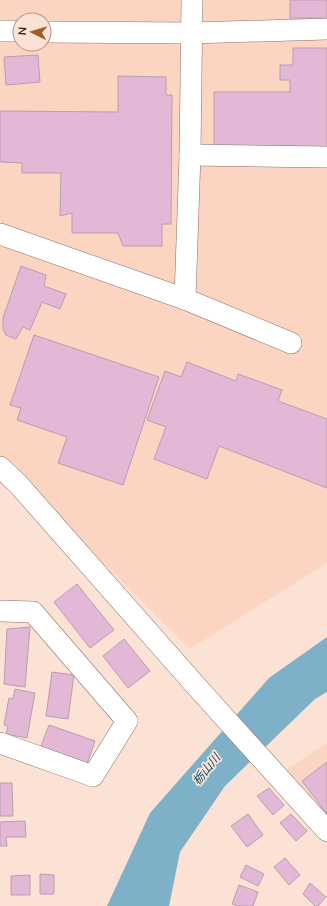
<svg xmlns="http://www.w3.org/2000/svg" width="327" height="906" viewBox="0 0 327 906" font-family="Mulish,'Noto Sans JP',sans-serif">
<style>
.built{fill:#fbd5c1;fill-rule:evenodd}
.water{fill:#7eb1c8}
.building{fill:#e3b8d6;stroke:#b99eb0}
.lines{fill:none;stroke-linecap:round;stroke-linejoin:round}
.minor-casing{stroke:#8b6f61;stroke-width:22}
.minor{stroke:#fff;stroke-width:21}
.labels{text-anchor:middle;dominant-baseline:central;stroke-width:3.5;stroke-linejoin:round;paint-order:stroke}
.water-label{font-size:12px;font-style:italic;fill:#074f67;stroke:#fbe2d5}
</style>
<rect width="100%" height="100%" fill="#fbe2d5"/>
<g class="built">
<path d="M0,0H327V563L190,649L0,461ZM20,20H44V44H20Z"/>
<polygon points="327,743 327,825 281,773"/>
</g>
<polygon class="water" points="327,637 327,692 315,699 225,786 180,852 169,906 107,906 150,813 269,678"/>
<g class="building">
<rect x="290" y="0" width="37" height="18"/>
<polygon points="293,48 327,48 327,151 214,150 214,92 290,92 290,80 280,80 280,65 293,65"/>
<polygon points="38,55 40,82 6,85 4,57"/>
<polygon points="118,76 166,77 166,95 172,95 171,224 162,224 162,246 123,246 118,233 72,233 72,213 60,216 61,173 22,173 22,163 0,162 0,111 118,112"/>
<polygon points="21,266 46,275 44,286 66,294 60,309 42,302 30,330 23,327 16,339 6,335 3,329 3,318"/>
<polygon points="34,335 159,377 123,485 58,463 67,437 17,420 21,408 10,405"/>
<polygon points="187,362 236,381 238,374 282,390 278,401 327,419 327,488 219,446 207,479 154,459 166,427 147,420 165,371 181,377"/>
<polygon points="77,584 114,630 90,648 54,602"/>
<polygon points="30,627 25,687 4,684 7,629"/>
<polygon points="124,639 150,671 128,688 103,656"/>
<polygon points="52,672 74,675 68,719 46,716"/>
<polygon points="15,689 35,693 27,738 6,734 8,726 4,725 9,698 13,699"/>
<polygon points="49,725 95,741 87,764 41,746"/>
<polygon points="327,762 327,814 302,781"/>
<polygon points="0,783 12,783 13,816 0,816"/>
<polygon points="269,788 284,805 273,815 257,796"/>
<polygon points="248,814 263,835 247,847 231,826"/>
<polygon points="291,814 307,831 296,841 280,823"/>
<polygon points="25,821 26,837 6,837 7,846 0,846 0,822"/>
<polygon points="285,858 300,875 289,885 274,867"/>
<polygon points="246,865 264,874 258,886 240,877"/>
<polygon points="40,874 54,875 54,894 40,894"/>
<polygon points="30,875 30,895 11,895 11,876"/>
<polygon points="310,883 326,897 318,906 315,906 303,894"/>
<polygon points="239,885 258,892 253,906 237,906 232,904"/>
</g>
<g class="lines">
<defs>
<g id="minor">
<polyline points="0,31 20,31"/>
<polyline points="44,32 192,33 327,29"/>
<polyline points="190,155 327,157"/>
<polyline points="0,234 185,299 291,343"/>
<polyline points="185,299 190,155 192,0"/>
<polyline points="0,467 18,484 197,687 327,831"/>
<polyline points="0,611 33,612 127,721 93,776 0,743"/>
</g>
</defs>
<use href="#minor" class="minor-casing"/>
<use href="#minor" class="minor"/>
</g>
<g class="labels">
<g class="water-label">
<text transform="translate(206 769) rotate(-51)">栃山川</text>
</g>
</g>
<g transform="translate(32 32) rotate(275)"><circle r="19" fill="#fbe2d5" stroke="#ac998f"/>
<path d="M0-3L7 15L0 10L-7 15Z" fill="#9f5c2b"/>
<text y="-6" font-size="11" font-weight="bold" text-anchor="middle" fill="#362b25">N</text>
</g>
</svg>
